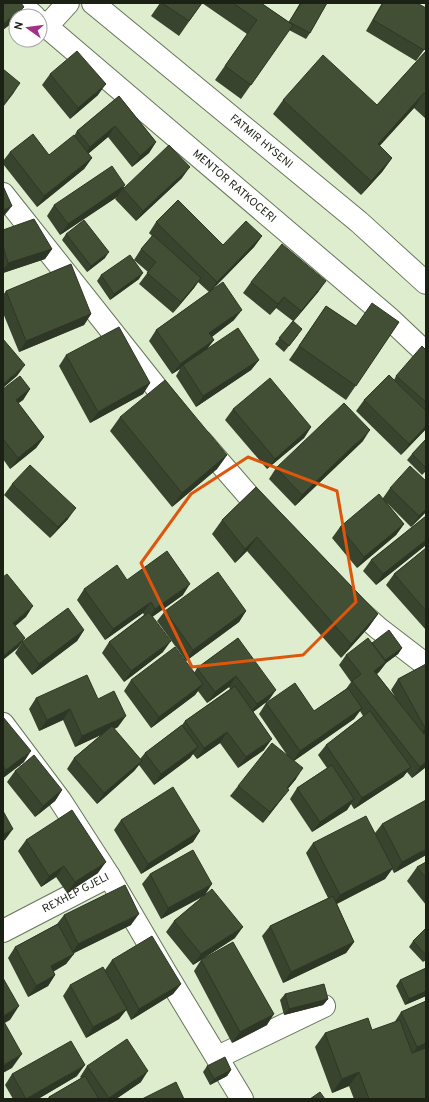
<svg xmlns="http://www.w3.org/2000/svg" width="429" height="1102" viewBox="0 0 429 1102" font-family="Overpass,sans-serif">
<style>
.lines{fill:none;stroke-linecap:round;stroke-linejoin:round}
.street-casing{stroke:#677559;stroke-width:24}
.street{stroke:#fff;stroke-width:22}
.wall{fill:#39442e}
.shaded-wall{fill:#2e3725}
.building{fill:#424f35;stroke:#2e3725}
.marked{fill:none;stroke:#de560c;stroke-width:3;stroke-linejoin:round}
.labels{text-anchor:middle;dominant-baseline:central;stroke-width:4;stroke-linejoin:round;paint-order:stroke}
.street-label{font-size:11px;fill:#1b2115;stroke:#fff}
</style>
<rect width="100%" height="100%" fill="#deedce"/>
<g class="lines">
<defs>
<g id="street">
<polyline points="19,3 34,16"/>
<path id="s1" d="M93,3L359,222L426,283"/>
<path id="s2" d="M40,21L390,319L426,353"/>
<polyline points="46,27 68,3"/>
<polyline points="3,194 175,411"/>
<polyline points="201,441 268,518"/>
<polyline points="349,602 378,628 421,661 426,666"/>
<polyline points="3,724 60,800 109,876 167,975 242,1099"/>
<path id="s3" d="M3,931L109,876"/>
<polyline points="218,1057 324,1006"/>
</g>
</defs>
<use href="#street" class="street-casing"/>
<use href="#street" class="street"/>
</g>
<g class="wall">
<polygon points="160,3 202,3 179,36 151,16"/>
<polygon points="202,3 261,3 289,22 300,3 327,3 310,33 306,39 289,30 241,99 215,80 247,34"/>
<polygon points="382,3 417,3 424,50 416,61 366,31"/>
<polygon points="426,51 426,119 414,108 379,146 392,158 382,172 361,195 273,114 283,100 377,105"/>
<polygon points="50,74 98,95 70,119 42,85"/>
<polygon points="119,96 156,142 149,153 132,167 108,137 88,154 92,158 84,169 37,207 3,164 3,161 10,152 49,155 74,136 77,131"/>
<polygon points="182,178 136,221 115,199 117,197 60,235 47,216 54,205 124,187"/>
<polygon points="156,222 223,245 262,236 254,247 212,290 234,320 212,337 214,340 207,349 259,360 251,370 196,407 176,376 180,369 172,374 149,341 156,330 209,292 198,282 194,288 173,313 139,284 148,272 134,260 139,279 110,300 97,281 101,275 134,260 141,249 152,236 149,233"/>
<polygon points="3,230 52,249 45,259 3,273"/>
<polygon points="66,234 105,258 87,272 62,240"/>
<polygon points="251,282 319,291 293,322 298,335 284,352 275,344 293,321 276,308 270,315 243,293"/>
<polygon points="6,291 91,314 84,325 19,352 3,313 3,295"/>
<polygon points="326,306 356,326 399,322 346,400 289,360"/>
<polygon points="426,350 426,410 425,411 426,411 426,429 401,455 356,411 364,400 394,380 396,376"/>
<polygon points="66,355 150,383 143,394 90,423 59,366"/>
<polygon points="3,389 30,389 23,400 18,403 44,437 36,448 10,469 3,459"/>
<polygon points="233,409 311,427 304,438 267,469 225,420"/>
<polygon points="120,417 227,455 217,469 172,507 110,431"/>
<polygon points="426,439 426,471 422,475 407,460 412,454"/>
<polygon points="363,441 295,506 269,479 276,468"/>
<polygon points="426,481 426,512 411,527 386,502 404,524 396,535 357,568 332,538 340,527 383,498 390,488"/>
<polygon points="12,484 68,519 50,538 4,495"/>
<polygon points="256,487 378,614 368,628 341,658 247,551 235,563 212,534 222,520"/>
<polygon points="426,516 426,545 376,585 363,571 371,560"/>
<polygon points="426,548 426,630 386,585 394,574"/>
<polygon points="127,580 183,595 152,617 163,652 124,682 102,653 109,642 144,615 143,613 105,640 77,600 84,589"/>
<polygon points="165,611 246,611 239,622 186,661 157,621"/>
<polygon points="84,630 77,641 32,675 15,653 22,642"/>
<polygon points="238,638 269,700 253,712 264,750 238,768 220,743 197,759 193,754 190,758 154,785 139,765 134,771 97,804 67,769 74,758 101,735 75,747 63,720 39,731 29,709 36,698 98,699 118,727 114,729 140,759 145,753 182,725 185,721 230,689 229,687 207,703 198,691 195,695 151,728 124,691 131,680 194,673 197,668"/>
<polygon points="372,643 402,648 398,654 386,663 379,672 377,674 395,697 391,690 398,679 426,664 426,767 412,778 407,772 403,777 354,809 351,804 347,810 312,832 290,799 297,788 327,768 318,755 326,745 363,716 360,711 354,719 294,761 296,779 288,789 281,800 263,823 230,796 238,786 287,755 259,714 266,703 314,711 346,689 351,682 339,665 346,655"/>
<polygon points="3,717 24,762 3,778"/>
<polygon points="15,771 62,790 55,801 35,817 7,782"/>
<polygon points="121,820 200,831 193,842 141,874 114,830"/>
<polygon points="382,824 426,855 394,873 392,869 385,879 337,904 354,942 346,953 283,983 262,936 270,926 328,898 306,853 313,843 375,833"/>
<polygon points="26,840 98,873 67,893 56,877 41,887 18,851"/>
<polygon points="426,862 426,905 407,881 417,867"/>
<polygon points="150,874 205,894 235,938 193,965 166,932 174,921 204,896 161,919 142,884"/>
<polygon points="64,915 131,925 74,953 66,964 53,972 55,975 48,986 28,997 8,958 15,947 57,924"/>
<polygon points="426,928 426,960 423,962 409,947 413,941"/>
<polygon points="112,960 181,984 173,994 131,1020 126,1010 119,1019 86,1038 63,996 70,985 105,970"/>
<polygon points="201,960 267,1025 232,1043 194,971"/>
<polygon points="426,968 426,996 405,1005 396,986 400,980"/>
<polygon points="285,994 328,999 323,1005 284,1015 280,1000"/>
<polygon points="426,1001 426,1099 354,1099 349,1086 332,1093 315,1047 325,1033 372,1030 394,1023 401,1012"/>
<polygon points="87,1066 141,1082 116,1099 47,1099 49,1097 81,1078 80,1077"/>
<polygon points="207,1066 231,1070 227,1076 210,1085 203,1072"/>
<polygon points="12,1074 77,1076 38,1099 13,1099 5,1085"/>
</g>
<g class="shaded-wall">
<polygon points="24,7 18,16 16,16 16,19 15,21 3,30 3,24"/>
<polygon points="20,83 13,94 3,107 3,105"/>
<polygon points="106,84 98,95 70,119 78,108"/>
<polygon points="424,93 414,108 368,159 378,144"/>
<polygon points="115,126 108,137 83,158 90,147"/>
<polygon points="156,142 149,153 132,167 140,156"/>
<polygon points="92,158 84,169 37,207 44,196"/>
<polygon points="392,158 382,172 361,195 371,181"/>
<polygon points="190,167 182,178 136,221 143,211"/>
<polygon points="125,185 117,197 60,235 68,224"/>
<polygon points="12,206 4,216 3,217 3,210"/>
<polygon points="262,236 254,247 210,292 217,282"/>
<polygon points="52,249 45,259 3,273 3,270 8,263"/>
<polygon points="109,252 105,258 87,272 91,266"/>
<polygon points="143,273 139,279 110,300 114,294"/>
<polygon points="201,278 194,288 173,313 181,302"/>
<polygon points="326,281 319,291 293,322 301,311"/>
<polygon points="284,297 276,308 270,315 278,304"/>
<polygon points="242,310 234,320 202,344 209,333"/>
<polygon points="91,314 84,325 19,352 26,341"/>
<polygon points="214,340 206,350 183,365 180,369 172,374 180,364"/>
<polygon points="259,360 251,370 196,407 203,396"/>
<polygon points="25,365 17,376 3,388 3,384"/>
<polygon points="150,383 143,394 90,423 98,412"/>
<polygon points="30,389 23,400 8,411 16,400"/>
<polygon points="426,426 426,429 401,455 409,444"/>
<polygon points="311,427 304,438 267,469 275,459"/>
<polygon points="370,430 363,441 295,506 302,495"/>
<polygon points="44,437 36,448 10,469 18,458"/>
<polygon points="227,455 217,469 172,507 182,493"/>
<polygon points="76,508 68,519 50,538 58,527"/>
<polygon points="426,509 426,512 411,527 419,516"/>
<polygon points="404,524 396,535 357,568 364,557"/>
<polygon points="257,537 247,551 235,563 245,549"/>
<polygon points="426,540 426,545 376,585 383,574"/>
<polygon points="190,584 183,595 148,620 155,609"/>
<polygon points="151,602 143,613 105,640 113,629"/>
<polygon points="33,606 26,617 6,634 13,623"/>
<polygon points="246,611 239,622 186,661 193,650"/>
<polygon points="378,614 368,628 341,658 351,644"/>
<polygon points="84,630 77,641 32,675 39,664"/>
<polygon points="25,638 18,648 3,660 3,656"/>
<polygon points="171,641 163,652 124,682 131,671"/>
<polygon points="402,648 398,654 386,663 379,672 367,682 374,671 384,661"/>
<polygon points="236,676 229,687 207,703 215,692"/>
<polygon points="203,684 195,695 151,728 159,717"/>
<polygon points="276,690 269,700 249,715 257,704"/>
<polygon points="362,708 354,719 292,762 300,751"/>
<polygon points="70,709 63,720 39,731 47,720"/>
<polygon points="126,716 118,727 75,747 82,736"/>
<polygon points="425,728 426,728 426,735 417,739"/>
<polygon points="227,732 220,743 197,759 204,748"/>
<polygon points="272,739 264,750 238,768 246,757"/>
<polygon points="198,747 190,758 154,785 161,774"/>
<polygon points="31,751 24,762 3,778 3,774 6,770"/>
<polygon points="142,761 134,771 97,804 104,793"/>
<polygon points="426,762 426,767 412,778 420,767"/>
<polygon points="411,767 403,777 354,809 362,798"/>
<polygon points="303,768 296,779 279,799 287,788"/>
<polygon points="62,790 55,801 35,817 43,806"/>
<polygon points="289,790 281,800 263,823 270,812"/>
<polygon points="354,799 347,810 312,832 320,822"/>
<polygon points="13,829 5,840 3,841 3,834"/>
<polygon points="200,831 193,842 141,874 148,864"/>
<polygon points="426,849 426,855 394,873 402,862"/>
<polygon points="106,862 98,873 67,893 75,882"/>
<polygon points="64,866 56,877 41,887 49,876"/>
<polygon points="393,868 385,879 332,906 340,895"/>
<polygon points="212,884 205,895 161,919 168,908"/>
<polygon points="139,914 131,925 70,955 78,944"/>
<polygon points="243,927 235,938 193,965 201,954"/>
<polygon points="354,942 346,953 283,983 291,972"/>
<polygon points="74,954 66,964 43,977 51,966"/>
<polygon points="55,975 48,986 28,997 36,986"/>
<polygon points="181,984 173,994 131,1020 139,1009"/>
<polygon points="426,991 426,996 405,1005 409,999"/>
<polygon points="328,999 323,1005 284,1015 289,1009"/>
<polygon points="19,1006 10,1020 3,1024 3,1016"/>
<polygon points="127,1009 119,1019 86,1038 93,1027"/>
<polygon points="274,1014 267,1025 232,1043 240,1032"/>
<polygon points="426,1043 426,1051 410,1058 417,1047"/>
<polygon points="22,1054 12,1068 3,1073 3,1065"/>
<polygon points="85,1065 77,1076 38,1099 26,1099"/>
<polygon points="231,1070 227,1076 210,1085 214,1079"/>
<polygon points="148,1071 141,1082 116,1099 108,1099 109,1098"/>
<polygon points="359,1072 349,1086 332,1093 342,1079"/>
</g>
<g class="building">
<polygon points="3,3 21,3 24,7 3,24"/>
<polygon points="162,3 202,3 189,21"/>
<polygon points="233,3 261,3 293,25 251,85 225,66 257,20"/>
<polygon points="301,3 327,3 310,33 289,22"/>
<polygon points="383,3 417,3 426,8 426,47 424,50 373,20"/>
<polygon points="77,51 106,84 78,108 50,74"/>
<polygon points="426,51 426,95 424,93 378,144 392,158 371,181 283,100 323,55 377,105"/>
<polygon points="3,69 20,83 3,105"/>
<polygon points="119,96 156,142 140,156 115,126 90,147 77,131"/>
<polygon points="33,134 49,155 74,135 92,158 44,196 10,152"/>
<polygon points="169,145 190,167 143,211 123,189"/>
<polygon points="112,166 125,185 68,224 54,205"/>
<polygon points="3,186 12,206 3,210"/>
<polygon points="178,200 223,245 246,221 262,236 217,282 156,222"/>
<polygon points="34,219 52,249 8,263 3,246 3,230"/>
<polygon points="84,220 109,252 91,266 66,234"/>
<polygon points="153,235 201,278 181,302 147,273 156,262 141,249"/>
<polygon points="282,244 326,281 301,311 284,297 278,304 251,282"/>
<polygon points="130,255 143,273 114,294 101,275"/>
<polygon points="71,264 91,314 26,341 6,291"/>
<polygon points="223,282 242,310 209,333 214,340 180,364 156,330"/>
<polygon points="372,303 399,322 356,386 299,346 326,306 356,326"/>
<polygon points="293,321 302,329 289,346 279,338"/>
<polygon points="119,327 150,383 98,412 66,355"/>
<polygon points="238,328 259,360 203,396 183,365"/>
<polygon points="3,339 25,365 3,384"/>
<polygon points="422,346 426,350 426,402 396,376"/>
<polygon points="389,375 426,411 426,426 409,444 364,400"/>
<polygon points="20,376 30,389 16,400 44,437 18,458 3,439 3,389"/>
<polygon points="270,378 311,427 275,459 233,409"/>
<polygon points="165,380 227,455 182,493 120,417"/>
<polygon points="344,403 370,430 302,495 276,468"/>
<polygon points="426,439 426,468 412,454"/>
<polygon points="30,465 76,508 58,527 12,484"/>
<polygon points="410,466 426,481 426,509 419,516 390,488"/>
<polygon points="256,487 378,614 351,644 257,537 245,549 222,520"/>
<polygon points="379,494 404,524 364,557 340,527"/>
<polygon points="426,516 426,540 383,574 371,560"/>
<polygon points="426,548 426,611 394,574"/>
<polygon points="167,551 190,584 155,609 151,602 113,629 84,589 117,565 127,580"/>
<polygon points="218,572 246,611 193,650 165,611"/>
<polygon points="7,574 33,606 13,623 25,638 3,656 3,577"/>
<polygon points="68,608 84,630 39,664 22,642"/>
<polygon points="149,612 171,641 131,671 109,642"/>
<polygon points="389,630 402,648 385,660 372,643"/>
<polygon points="238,638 276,690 257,704 236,676 215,692 197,668"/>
<polygon points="368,638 386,662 374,671 424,734 426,733 426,762 420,767 352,681 361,674 346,655"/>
<polygon points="175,647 203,684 159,717 131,680"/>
<polygon points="426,664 426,728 425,728 398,679"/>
<polygon points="87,675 98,699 114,691 126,716 82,736 70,709 47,720 36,698"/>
<polygon points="295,683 314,711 348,688 362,708 300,751 266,703"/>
<polygon points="235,686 272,739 246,757 227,732 204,748 185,721"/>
<polygon points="370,711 411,767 362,798 326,745"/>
<polygon points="3,717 31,751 6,770 3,766"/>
<polygon points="182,725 198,747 161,774 145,753"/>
<polygon points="112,726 142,761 104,793 74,758"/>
<polygon points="272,743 303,768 287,788 289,790 270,812 238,786"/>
<polygon points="34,755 62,790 43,806 15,771"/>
<polygon points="332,765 354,799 320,822 297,788"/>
<polygon points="173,787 200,831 148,864 121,820"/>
<polygon points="426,800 426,849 402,862 382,824"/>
<polygon points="72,810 106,862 75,882 64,866 49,876 26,840"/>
<polygon points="3,811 13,829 3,834"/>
<polygon points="366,816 393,868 340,895 313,843"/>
<polygon points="193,850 212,884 168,908 150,874"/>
<polygon points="426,862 426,878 417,867"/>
<polygon points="125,885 139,914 78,944 64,915"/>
<polygon points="212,889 243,927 201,954 174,921"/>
<polygon points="333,896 354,942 291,972 270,926"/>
<polygon points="58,924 74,954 51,966 55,975 36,986 15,947"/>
<polygon points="426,928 426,955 413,941"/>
<polygon points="152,936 181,984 139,1009 112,960"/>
<polygon points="233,942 274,1014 240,1032 201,960"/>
<polygon points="103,967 127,1009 93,1027 70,985"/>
<polygon points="426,968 426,991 409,999 400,980"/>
<polygon points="3,978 19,1006 3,1016"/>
<polygon points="324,984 328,999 289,1009 285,994"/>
<polygon points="426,1001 426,1043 417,1047 401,1012"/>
<polygon points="368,1018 372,1030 400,1020 412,1053 426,1048 426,1099 369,1099 359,1072 342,1079 325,1033"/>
<polygon points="3,1020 22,1054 3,1065"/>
<polygon points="127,1039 148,1071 109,1098 87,1066"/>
<polygon points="71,1041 85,1065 26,1099 12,1074"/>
<polygon points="225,1057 231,1070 214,1079 207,1066"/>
<polygon points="85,1076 99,1099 50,1099 49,1097"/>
<polygon points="176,1082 184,1099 142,1099"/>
<polygon points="320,1092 325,1099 310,1099"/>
</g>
<path class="marked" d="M248,457L337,491L356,602L303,655L192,667L141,563L191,494Z"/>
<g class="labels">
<g class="street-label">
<text stroke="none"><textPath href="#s1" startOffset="218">FATMIR HYSENI</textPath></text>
<text stroke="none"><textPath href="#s2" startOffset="255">MENTOR RATKOCERI</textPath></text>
<text stroke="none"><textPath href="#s3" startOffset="82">REXHEP GJELI</textPath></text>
</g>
</g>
<rect width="429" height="1102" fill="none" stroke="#1b2115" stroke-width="8"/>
<g transform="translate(28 28) rotate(284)"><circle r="19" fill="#ffffff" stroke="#a4a6a1"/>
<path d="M0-3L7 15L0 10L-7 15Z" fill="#a42f88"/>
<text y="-6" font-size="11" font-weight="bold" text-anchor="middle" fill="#1b2115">N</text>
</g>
</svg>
